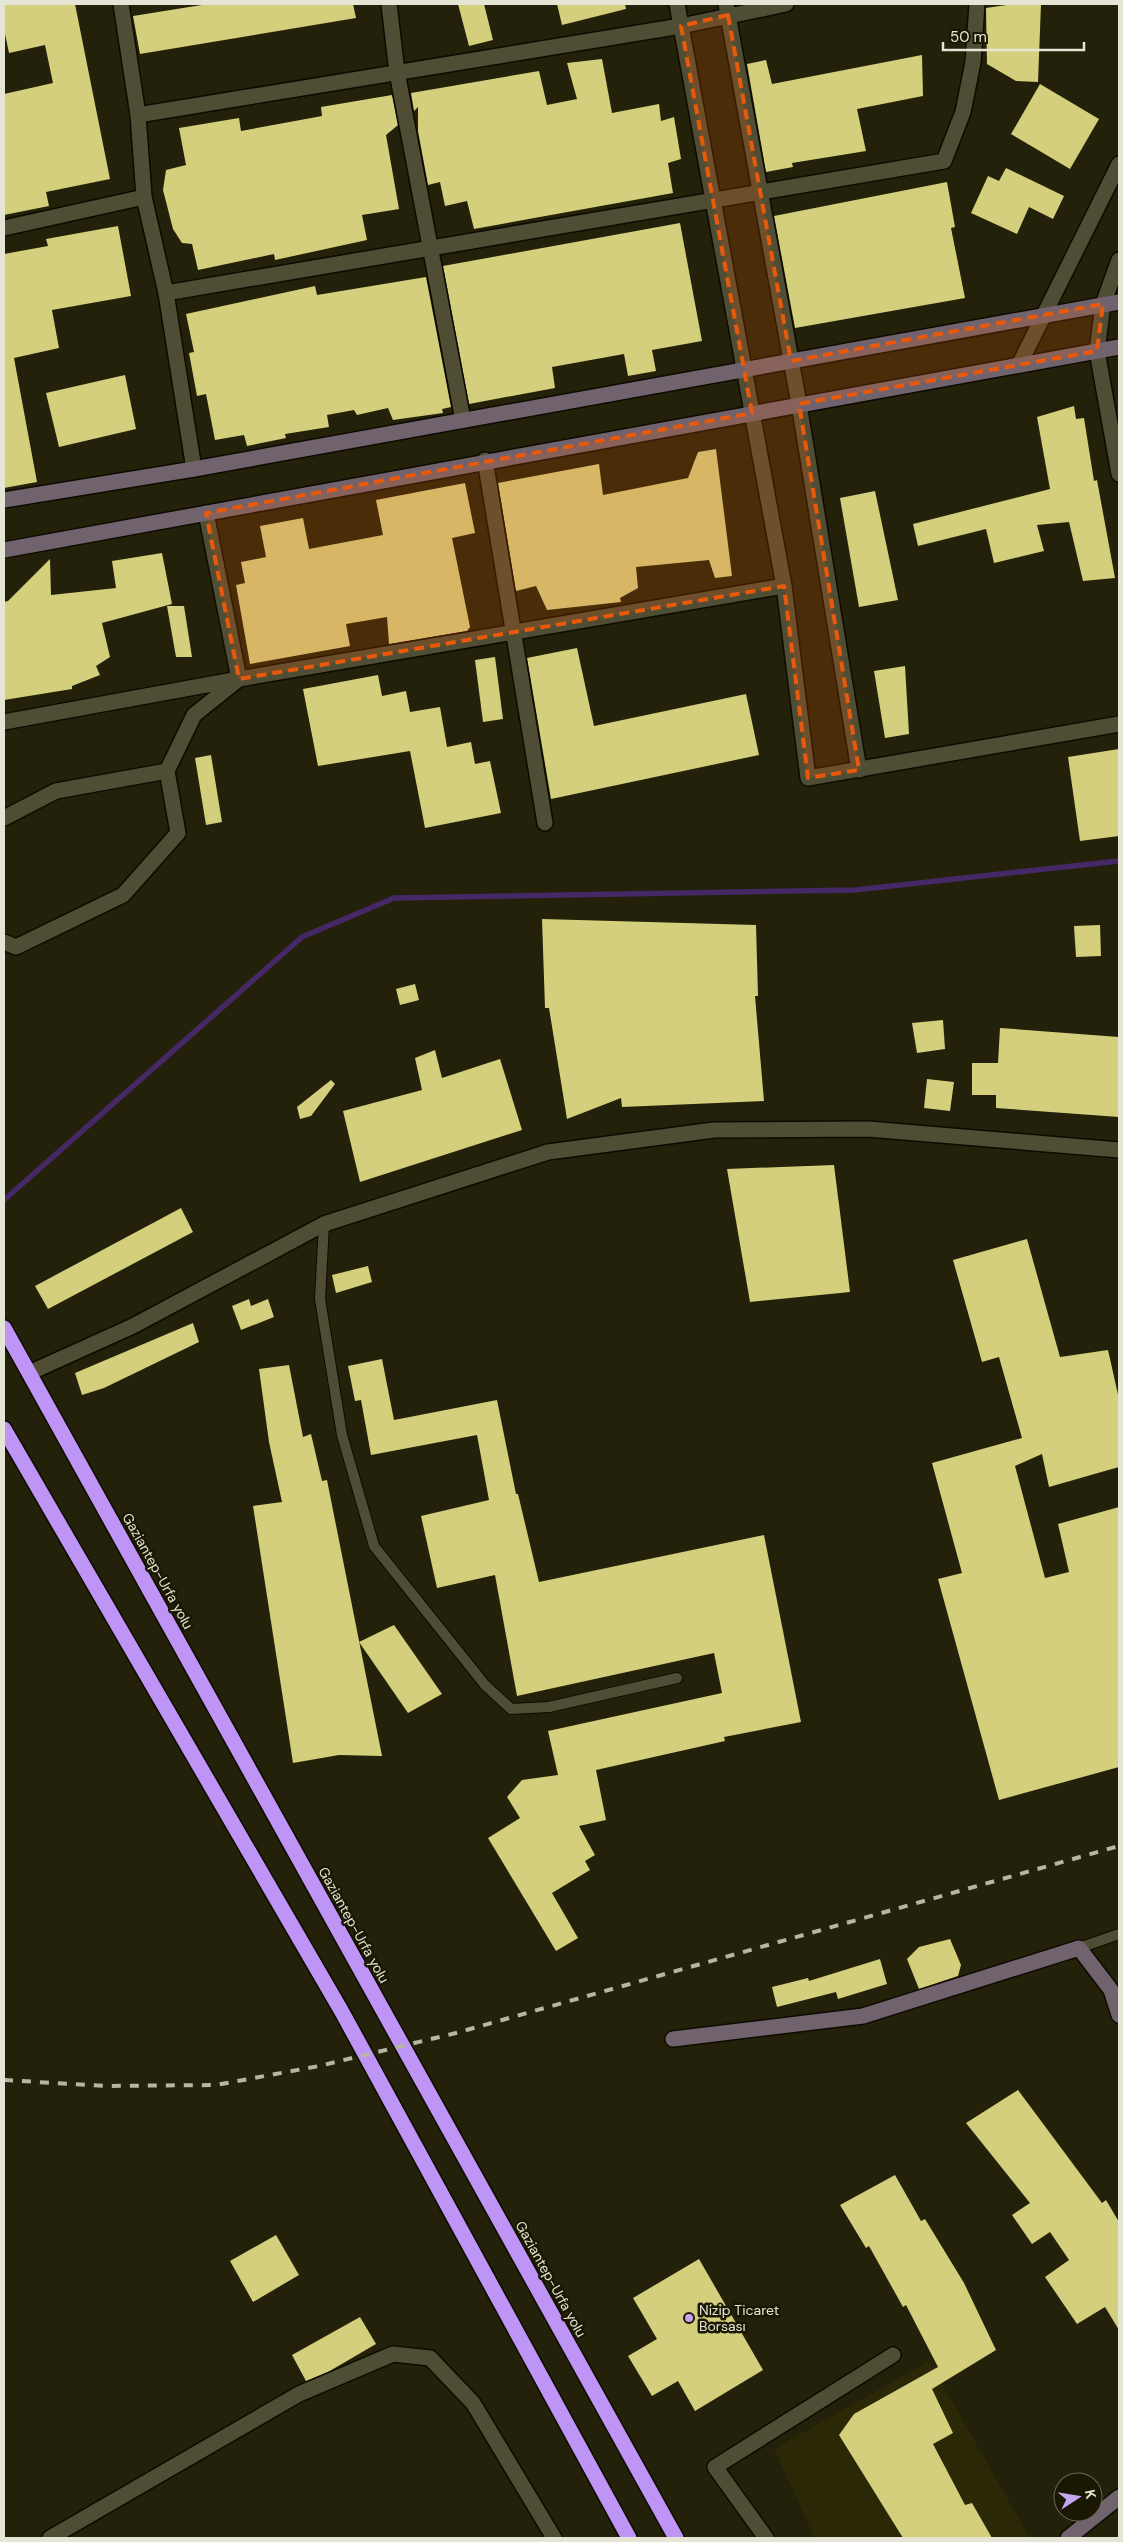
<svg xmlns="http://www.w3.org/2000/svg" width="1123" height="2542" viewBox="0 0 1123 2542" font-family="'DM Sans',sans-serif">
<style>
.built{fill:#2a2807}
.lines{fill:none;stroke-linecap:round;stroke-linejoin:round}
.stream{stroke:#452865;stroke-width:5.5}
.building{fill:#d4cf7c}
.lane-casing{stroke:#0d0b00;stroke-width:12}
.street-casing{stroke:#0d0b00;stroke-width:18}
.secondary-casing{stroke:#0d0b00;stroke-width:18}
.highway-casing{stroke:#0d0b00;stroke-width:18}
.lane{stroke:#4f4e34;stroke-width:10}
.street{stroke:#4f4e34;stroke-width:15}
.secondary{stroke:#70636e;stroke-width:15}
.highway{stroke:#be94f4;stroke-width:15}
.rail{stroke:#b7b6a5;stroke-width:4;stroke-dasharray:9 9;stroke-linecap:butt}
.marked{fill:#e8590c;fill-opacity:0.2;stroke:#e8590c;stroke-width:4;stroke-dasharray:10 6;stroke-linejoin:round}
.poi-dot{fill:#c5a6f0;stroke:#1a1802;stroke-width:2}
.labels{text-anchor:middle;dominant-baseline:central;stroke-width:5;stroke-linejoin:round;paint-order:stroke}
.street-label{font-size:14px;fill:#e5e5d6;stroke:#1a1802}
.poi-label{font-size:14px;fill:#e5e5d6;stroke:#1a1802;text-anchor:start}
</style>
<rect width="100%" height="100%" fill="#232109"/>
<polygon class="built" points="929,2361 1030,2538 815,2538 774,2449"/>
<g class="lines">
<polyline class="stream" points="4,1200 302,937 394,898 855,890 1119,861"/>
</g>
<g class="building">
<polygon points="4,4 75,4 110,179 46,192 49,206 4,215 4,94 53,83 45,45 9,53 4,29"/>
<polygon points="208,4 353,4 356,18 140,54 133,16"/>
<polygon points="458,4 484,4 493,40 469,46"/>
<polygon points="557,4 625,4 626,9 562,25"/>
<polygon points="1013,4 1041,4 1038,82 1016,81 987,64 986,8"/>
<polygon points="922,55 923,96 857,109 866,151 792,163 793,167 766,172 747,64 766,60 772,84"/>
<polygon points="602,59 612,113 659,104 661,121 674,117 681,159 668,163 673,193 474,229 467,201 445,206 440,182 428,185 418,131 418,107 414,111 411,93 539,71 547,105 577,99 567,63"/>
<polygon points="1040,84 1099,119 1070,169 1011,134"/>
<polygon points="392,95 398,125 386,135 399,209 362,215 367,240 275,260 274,254 198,270 192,244 182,243 173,229 163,190 166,170 186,165 179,128 239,118 241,131 322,116 321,107"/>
<polygon points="1006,168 1064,196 1053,219 1029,207 1017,234 971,213 988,176 999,181"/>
<polygon points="947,182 955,227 951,228 965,298 795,328 774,216"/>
<polygon points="680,223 702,341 652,350 656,371 628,376 624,354 552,367 555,388 469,404 443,266"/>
<polygon points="118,226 131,296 52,310 59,348 14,358 37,482 4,488 4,254 48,246 46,239"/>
<polygon points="426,277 451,407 442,409 443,413 393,420 388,408 357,415 354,410 327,415 329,427 285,434 286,438 247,446 244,435 215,440 206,394 197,396 189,353 194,352 186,314 315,286 317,295"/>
<polygon points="125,375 136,429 59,447 46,393"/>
<polygon points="1074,406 1076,419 1084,418 1094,481 1097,480 1115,578 1083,581 1069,522 1037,525 1044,551 994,563 986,529 918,546 913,524 1050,489 1037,417"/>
<polygon points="716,449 732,576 715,578 709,560 636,567 638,588 620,598 621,602 547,610 536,586 516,591 498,483 599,464 603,495 688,478 698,452"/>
<polygon points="465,483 475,533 452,538 470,627 467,631 389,644 387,617 346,624 350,646 250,664 236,585 245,583 241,562 266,557 260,526 303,518 309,549 383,535 376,500"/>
<polygon points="875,491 898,600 859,607 840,498"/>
<polygon points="162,553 172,604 102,623 110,657 96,666 100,675 72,686 72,689 4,700 4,602 8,601 50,559 51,595 116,588 112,561"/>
<polygon points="167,606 184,606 192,657 176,657"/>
<polygon points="577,648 594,726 746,694 759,755 551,799 527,658"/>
<polygon points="495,657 503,719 483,722 475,660"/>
<polygon points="905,666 909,734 885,738 874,671"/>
<polygon points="378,675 382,696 406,691 410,712 440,707 447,747 471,742 475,764 490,761 501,813 425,828 410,751 318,766 303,689"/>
<polygon points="1119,749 1119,836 1080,841 1068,757"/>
<polygon points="211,755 222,822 206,825 195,758"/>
<polygon points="542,919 756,925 758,996 755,996 764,1101 622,1107 621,1098 567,1119 549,1008 545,1008"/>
<polygon points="1100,925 1101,956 1076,957 1074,926"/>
<polygon points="415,984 419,1000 400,1005 396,989"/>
<polygon points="943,1020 945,1049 917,1053 912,1023"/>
<polygon points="1000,1028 1119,1037 1119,1117 996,1108 996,1095 972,1095 972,1063 998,1063"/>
<polygon points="435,1050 442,1078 500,1059 522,1130 360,1182 343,1111 422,1090 415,1058"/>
<polygon points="927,1079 954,1082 950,1111 924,1108"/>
<polygon points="331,1080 335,1084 311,1116 300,1119 297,1107"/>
<polygon points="834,1165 850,1292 750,1302 727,1169"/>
<polygon points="181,1208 193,1232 48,1309 35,1286"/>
<polygon points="1027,1239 1060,1357 1108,1350 1119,1399 1119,1467 1049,1487 1042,1454 1015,1466 1045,1578 1069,1572 1058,1524 1119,1507 1119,1767 999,1800 938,1579 962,1573 932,1463 1022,1438 999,1357 982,1362 953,1260"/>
<polygon points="368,1266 372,1282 336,1293 332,1275"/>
<polygon points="249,1299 251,1306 268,1299 274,1317 241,1330 232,1306"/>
<polygon points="193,1323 199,1342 104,1388 82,1395 75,1373"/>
<polygon points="382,1359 394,1420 497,1400 516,1494 518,1494 539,1582 764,1535 801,1722 724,1737 725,1741 596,1770 606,1820 579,1826 595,1855 585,1861 590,1870 552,1893 578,1938 556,1951 488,1838 520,1818 507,1797 522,1780 558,1775 548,1731 722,1693 714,1653 517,1696 495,1575 437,1588 421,1516 489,1500 477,1435 371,1455 361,1400 355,1401 348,1366"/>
<polygon points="289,1365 303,1437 311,1434 322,1481 327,1480 382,1756 339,1755 293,1763 253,1506 282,1502 269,1442 259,1369"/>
<polygon points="394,1625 442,1694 408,1713 359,1642"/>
<polygon points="950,1939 961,1965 958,1976 919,1989 907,1959 919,1947"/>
<polygon points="880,1959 887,1984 838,1999 836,1992 777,2007 772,1987 808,1978 809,1981"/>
<polygon points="1018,2090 1102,2203 1106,2200 1119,2222 1119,2330 1105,2307 1077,2324 1045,2277 1069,2260 1050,2232 1032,2244 1012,2215 1030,2203 966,2123"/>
<polygon points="895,2175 921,2221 925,2219 964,2283 996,2350 932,2389 953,2433 933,2444 965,2505 972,2503 992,2538 903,2538 839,2435 854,2414 938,2367 906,2305 903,2307 869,2246 866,2248 840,2205"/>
<polygon points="276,2235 299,2275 253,2302 230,2261"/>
<polygon points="699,2259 763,2370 695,2411 678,2381 652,2396 628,2356 657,2339 633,2298"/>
<polygon points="360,2317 376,2344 328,2372 306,2381 292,2355"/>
</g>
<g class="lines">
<defs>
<g id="lane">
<polyline points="324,1224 320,1299 342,1435 374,1546 485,1685 511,1709 549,1707 677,1678"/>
<polyline points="1079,1948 1119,1934"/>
</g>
<g id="street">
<polyline points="121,4 138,115 144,197 166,293 194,469"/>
<polyline points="389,4 397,72 463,420"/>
<polyline points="677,4 784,586 808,778 1119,724"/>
<polyline points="726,4 799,404 859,770"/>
<polyline points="138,115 681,26 786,4"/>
<polyline points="4,228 144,197"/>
<polyline points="1119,260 1103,304 1097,351 1119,474"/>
<polyline points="166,293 944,161 963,112 973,62 977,4"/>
<polyline points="1019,365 1119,164"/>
<polyline points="485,460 545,823"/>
<polyline points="4,722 239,679 784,586"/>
<polyline points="4,818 56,791 167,771 194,715 239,679 206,513"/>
<polyline points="4,942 16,947 123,895 178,833 167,771"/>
<polyline points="29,1373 133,1326 324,1224 548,1152 714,1130 868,1129 1119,1150"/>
<polyline points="50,2538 299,2394 393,2354 430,2358 473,2403 554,2538"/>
<polyline points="766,2538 715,2467 893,2355"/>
</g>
<g id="secondary">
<polyline points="4,500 194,469 1119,302"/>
<polyline points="4,550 1119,347"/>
<polyline points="673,2039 863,2016 1079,1948 1111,1990 1119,2015"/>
<polyline points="1068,2538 1119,2497"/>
</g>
<g id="highway">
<polyline points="4,1328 676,2538"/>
<polyline points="4,1429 342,2012 629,2538"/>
</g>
</defs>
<use href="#lane" class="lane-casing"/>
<use href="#street" class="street-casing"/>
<use href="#secondary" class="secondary-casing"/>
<use href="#highway" class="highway-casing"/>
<use href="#lane" class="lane"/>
<use href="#street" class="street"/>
<use href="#secondary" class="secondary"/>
<use href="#highway" class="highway"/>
<polyline class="rail" points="4,2080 105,2086 216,2085 319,2066 456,2033 1119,1846"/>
</g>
<path class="marked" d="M728,15L791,361L1103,304L1097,351L799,404L859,770L808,778L784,586L239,679L206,513L752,413L681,26Z"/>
<circle class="poi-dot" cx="689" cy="2318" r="5"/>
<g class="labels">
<g class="street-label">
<text transform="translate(158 1571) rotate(61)">Gaziantep-Urfa yolu</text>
<text transform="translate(354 1925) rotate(61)">Gaziantep-Urfa yolu</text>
<text transform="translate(551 2279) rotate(61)">Gaziantep-Urfa yolu</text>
</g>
<g class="poi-label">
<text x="699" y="2310">Nizip Ticaret<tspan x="699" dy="16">Borsası</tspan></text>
</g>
</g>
<rect width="1123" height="2542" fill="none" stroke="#e5e5d6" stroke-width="10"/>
<g transform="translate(1078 2497) rotate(78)"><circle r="24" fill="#1a1802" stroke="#6b6a57"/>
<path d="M0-4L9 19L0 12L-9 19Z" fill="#c5a6f0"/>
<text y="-8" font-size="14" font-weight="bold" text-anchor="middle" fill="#e5e5d6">K</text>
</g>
<path d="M943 42v8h141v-8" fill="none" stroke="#e5e5d6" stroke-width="2.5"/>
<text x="950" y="42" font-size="15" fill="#e5e5d6" stroke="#1a1802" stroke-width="4" paint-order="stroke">50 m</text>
</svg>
